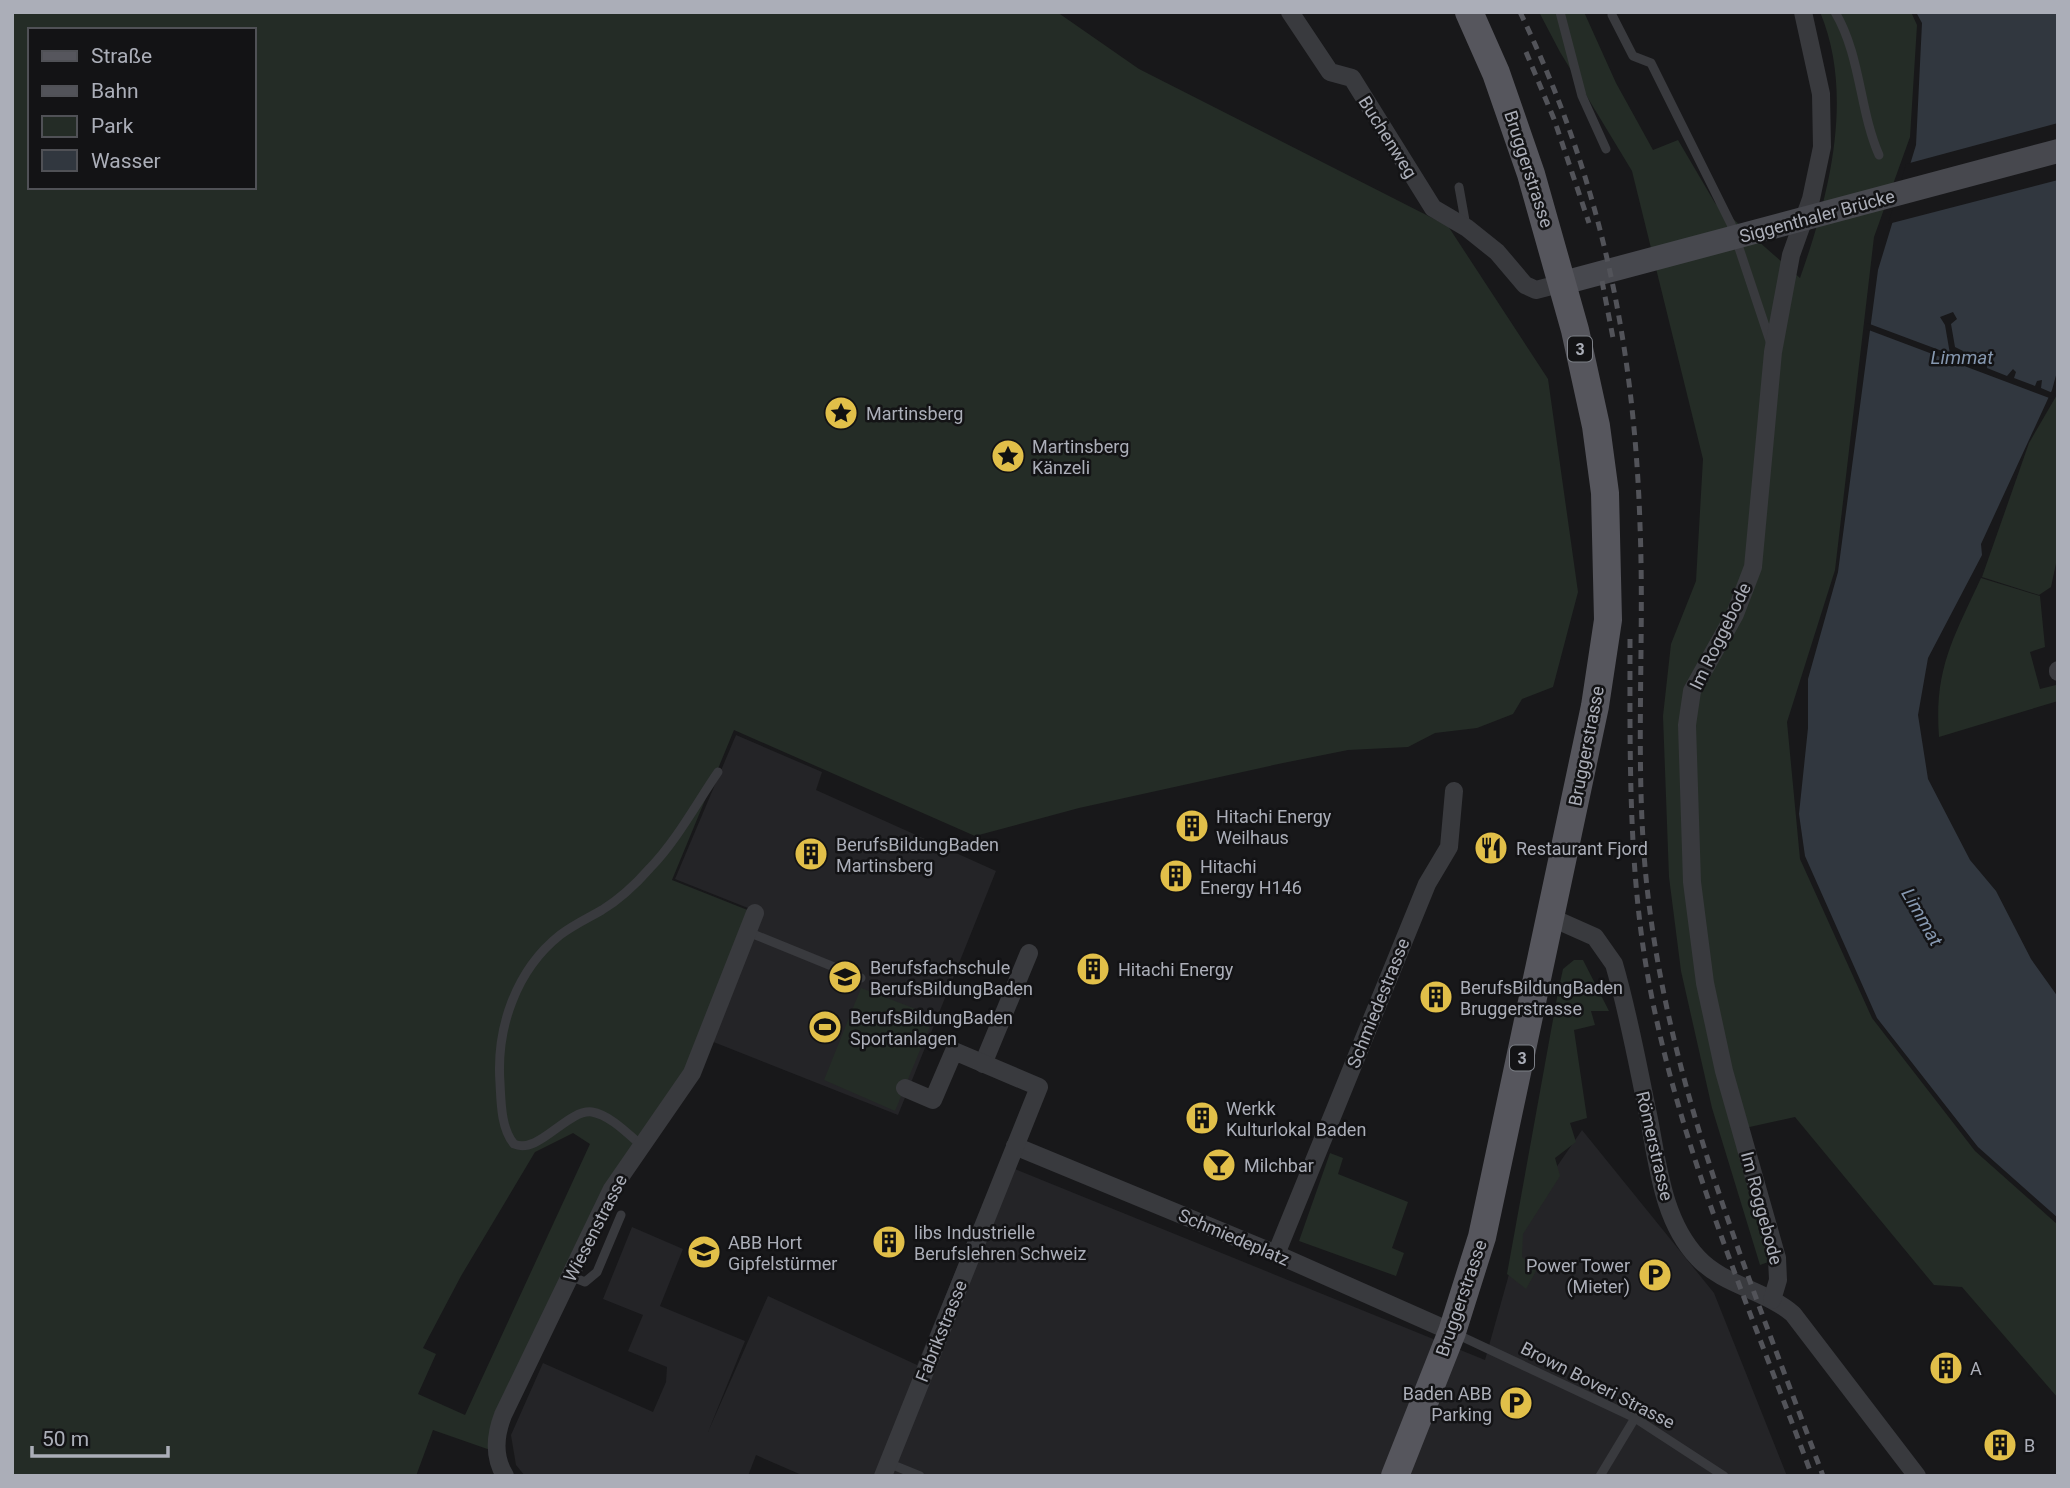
<svg xmlns="http://www.w3.org/2000/svg" width="2070" height="1488" viewBox="0 0 2070 1488" font-family="Roboto,sans-serif">
<style>
.built{fill:#242427}
.green{fill:#242c26;fill-rule:evenodd}
.water{fill:#31373f}
.pier{fill:#18181a}
.lines{fill:none;stroke-linecap:round;stroke-linejoin:round}
.service{stroke:#393a3e;stroke-width:9}
.minor{stroke:#393a3e;stroke-width:18}
.secondary{stroke:#47484e;stroke-width:24}
.primary{stroke:#56565d;stroke-width:28}
.rail{stroke:#525359;stroke-width:5;stroke-dasharray:9 7;stroke-linecap:butt}
.labels{text-anchor:middle;dominant-baseline:central;stroke-width:5;stroke-linejoin:round;paint-order:stroke}
.shield{fill:#131315;stroke:#7d8087;stroke-width:2}
.shield-label{font-size:16px;font-weight:bold;fill:#abaeb8}
.street-label{font-size:18px;fill:#abaeb8;stroke:#131315}
.poi-label{font-size:18px;fill:#abaeb8;stroke:#131315;text-anchor:start}
.water-label{font-size:19px;font-style:italic;fill:#8698b0;stroke:#131315}
</style>
<rect width="100%" height="100%" fill="#18181a"/>
<g class="built">
<polygon points="736,735 822,772 816,790 996,871 898,1115 711,1041 763,914 675,879"/>
<polygon points="1582,1130 1714,1293 1787,1476 804,1476 756,1455 748,1476 525,1476 516,1465 511,1435 543,1363 653,1412 666,1382 667,1367 628,1351 643,1315 603,1299 632,1227 683,1249 660,1306 745,1341 708,1432 768,1296 917,1365 1000,1163 1485,1360 1527,1210"/>
</g>
<g class="green">
<path d="M12,12H1057L1139,69L1448,226L1548,379L1578,592L1553,687L1522,699L1513,714L1477,728L1435,733L1408,747L1348,750L1283,763L1079,808L975,836L734,730L672,880L755,913L703,1049L612,1189L496,1452L433,1430L416,1476H12ZM30,30H254V187H30ZM573,1133L590,1144L465,1415L418,1394L436,1354L423,1348L461,1276L535,1152Z"/>
<path d="M1539,12H1584L1616,83L1653,150L1678,140L1715,203L1800,278C1829,196 1855,95 1820,12H1911L1917,25L1910,137L1874,237L1835,570L1787,722L1800,859L1872,1018L1975,1151L2058,1225V1398L1962,1287L1934,1285L1795,1117L1736,1130L1771,1261L1760,1265L1712,1108L1681,971L1669,877L1663,716L1671,644L1696,581L1703,459L1632,171L1560,52Z"/>
<polygon points="2058,393 2058,554 2051,587 2039,595 1982,577 2029,443"/>
<path d="M1981,578L2040,596L2045,647L2030,652L2040,689L2056,685L2058,701L1939,737C1934,669 1953,639 1981,578Z"/>
<polygon points="1574,960 1583,960 1609,1011 1591,1011 1595,1025 1574,1030 1587,1118 1570,1123 1576,1142 1555,1158 1560,1176 1523,1234 1522,1257 1536,1271 1526,1289 1507,1274 1558,992 1563,969"/>
<polygon points="861,988 934,1016 895,1111 824,1080"/>
<polygon points="1330,1153 1343,1158 1338,1174 1408,1202 1392,1248 1404,1253 1396,1276 1299,1241"/>
</g>
<polygon class="water" points="1916,12 2058,12 2058,368 2052,390 1981,544 1982,555 1928,658 1918,715 1928,779 1970,860 1996,891 2031,959 2058,997 2058,1218 1978,1147 1877,1018 1805,856 1799,814 1808,728 1808,679 1838,572 1878,270 1916,145 1922,23"/>
<g class="pier">
<polygon points="2058,123 2058,180 1888,224 1906,164"/>
<polygon points="1953,312 1957,319 1951,324 1955,347 1963,351 1960,358 1981,366 1983,360 1988,360 1987,368 2007,376 2013,369 2016,372 2014,378 2035,386 2037,381 2042,380 2041,388 2055,394 2052,399 1866,329 1867,323 1950,354 1945,325 1940,317"/>
</g>
<g class="lines">
<g class="service">
<polyline points="1560,12 1582,96 1606,149"/>
<path d="M1835,12C1861,56 1859,109 1879,155"/>
<polyline points="1612,15 1633,56 1651,63 1731,224 1771,344"/>
<polyline points="1459,187 1466,226"/>
<polyline points="748,932 861,978"/>
<path d="M641,1145C628,1134 610,1115 592,1112C567,1109 539,1155 514,1144C501,1129 501,1102 500,1083C496,1028 516,970 560,935C573,925 588,918 602,910C620,899 636,884 650,868C677,840 696,804 718,772"/>
<polyline points="570,1276 585,1282 597,1272 621,1215"/>
<polyline points="1454,1333 1635,1418 1724,1476"/>
<polyline points="888,1463 920,1476"/>
<polyline points="1600,1476 1635,1418"/>
</g>
<g class="minor">
<polyline points="1290,12 1330,72 1352,78 1433,208 1467,228 1497,252 1525,285 1536,290 1563,283"/>
<polyline points="2058,670 2058,672"/>
<path d="M1550,917L1595,937L1614,964C1629,1015 1638,1067 1649,1119C1658,1166 1663,1221 1698,1258C1723,1285 1765,1290 1793,1314L1917,1476"/>
<polyline points="983,1064 1029,953"/>
<polyline points="1015,1146 1276,1254 1452,1332"/>
<polyline points="1276,1254 1427,884 1449,847 1454,791"/>
<polyline points="1772,1300 1778,1280 1777,1258 1724,1071 1705,983 1692,882 1687,725 1692,691 1735,614 1753,567 1773,352 1791,255 1811,199 1822,147 1821,94 1803,12"/>
<path d="M505,1476C493,1456 495,1436 503,1415L612,1189L692,1073L755,913"/>
<polyline points="883,1476 1039,1087 954,1051 933,1100 905,1088"/>
</g>
<polyline class="secondary" points="1563,283 2058,151"/>
<polyline class="primary" points="1395,1476 1452,1332 1482,1237 1595,706 1608,620 1605,493 1596,426 1575,330 1531,174 1496,73 1469,12"/>
<g class="rail">
<path d="M1520,12C1600,178 1634,341 1640,525C1645,651 1633,779 1649,904C1674,1104 1754,1289 1823,1476"/>
<polyline points="1526,52 1554,119 1589,223"/>
<polyline points="1602,281 1614,343"/>
<path d="M1630,639C1630,755 1628,874 1650,988C1682,1156 1753,1316 1812,1476"/>
</g>
</g>
<defs>
<symbol id="sight-disc" viewBox="-11 -11 22 22"><circle r="9.5" fill="#e1bf49" stroke="#131315"/><path d="M0-6L1.8-2.2L6-1.7L2.9 1.2L3.7 5.4L0 3.3L-3.7 5.4L-2.9 1.2L-6-1.7L-1.8-2.2Z" fill="#111"/></symbol>
<symbol id="building-disc" viewBox="-11 -11 22 22"><circle r="9.5" fill="#e1bf49" stroke="#131315"/><path d="M-4-6H4V6H1V3H-1V6H-4ZM-2.5-4.3h1.7v1.8h-1.7ZM.8-4.3h1.7v1.8H.8ZM-2.5-1h1.7V.8h-1.7ZM.8-1h1.7V.8H.8Z" fill="#111"/></symbol>
<symbol id="restaurant-disc" viewBox="-11 -11 22 22"><circle r="9.5" fill="#e1bf49" stroke="#131315"/><path d="M-5-6h1v4h1v-4h1v4h1v-4h1v5L-1.5 .5V6h-2V.5L-5-1ZM5-6V6H3V1.5H1.5Q1.5-4 5-6Z" fill="#111"/></symbol>
<symbol id="school-disc" viewBox="-11 -11 22 22"><circle r="9.5" fill="#e1bf49" stroke="#131315"/><path d="M0-5L7-2L0 1L-7-2ZM-4 1L0 2.5L4 1V4Q0 6-4 4Z" fill="#111"/></symbol>
<symbol id="stadium-disc" viewBox="-11 -11 22 22"><circle r="9.5" fill="#e1bf49" stroke="#131315"/><path d="M0-5a6.5 5 0 1 0 0 10a6.5 5 0 1 0 0-10ZM-3.5-1.8h7v3.6h-7Z" fill="#111"/></symbol>
<symbol id="bar-disc" viewBox="-11 -11 22 22"><circle r="9.5" fill="#e1bf49" stroke="#131315"/><path d="M-6-5H6L.8 .8V4.5H3.5V6h-7V4.5H-.8V.8Z" fill="#111"/></symbol>
<symbol id="parking-disc" viewBox="-11 -11 22 22"><circle r="9.5" fill="#e1bf49" stroke="#131315"/><path d="M-3.5-5.5H1a3.5 3.5 0 0 1 0 7H-1V5.5H-3.5ZM-1-3.4V-.6H.8a1.4 1.4 0 0 0 0-2.8Z" fill="#111"/></symbol>
</defs>
<g fill-rule="evenodd">
<use href="#sight-disc" x="822" y="394" width="38" height="38"/>
<use href="#sight-disc" x="989" y="437" width="38" height="38"/>
<use href="#building-disc" x="1173" y="807" width="38" height="38"/>
<use href="#restaurant-disc" x="1472" y="829" width="38" height="38"/>
<use href="#building-disc" x="792" y="835" width="38" height="38"/>
<use href="#building-disc" x="1157" y="857" width="38" height="38"/>
<use href="#building-disc" x="1074" y="950" width="38" height="38"/>
<use href="#school-disc" x="826" y="958" width="38" height="38"/>
<use href="#building-disc" x="1417" y="978" width="38" height="38"/>
<use href="#stadium-disc" x="806" y="1008" width="38" height="38"/>
<use href="#building-disc" x="1183" y="1099" width="38" height="38"/>
<use href="#bar-disc" x="1200" y="1146" width="38" height="38"/>
<use href="#building-disc" x="870" y="1223" width="38" height="38"/>
<use href="#school-disc" x="685" y="1233" width="38" height="38"/>
<use href="#parking-disc" x="1636" y="1256" width="38" height="38"/>
<use href="#building-disc" x="1927" y="1349" width="38" height="38"/>
<use href="#parking-disc" x="1497" y="1384" width="38" height="38"/>
<use href="#building-disc" x="1981" y="1426" width="38" height="38"/>
</g>
<g class="labels">
<g class="shield">
<rect x="1568" y="336.5" width="24" height="25" rx="5"/>
<rect x="1510" y="1045.5" width="24" height="25" rx="5"/>
</g>
<g class="shield-label">
<text x="1580" y="349">3</text>
<text x="1522" y="1058">3</text>
</g>
<g class="street-label">
<text transform="translate(1388 137) rotate(58)">Buchenweg</text>
<text transform="translate(1529 169) rotate(72)">Bruggerstrasse</text>
<text transform="translate(1817 216) rotate(-15)">Siggenthaler Brücke</text>
<text transform="translate(1720 636) rotate(-64)">Im Roggebode</text>
<text transform="translate(1586 746) rotate(-79)">Bruggerstrasse</text>
<text transform="translate(1378 1003) rotate(-68)">Schmiedestrasse</text>
<text transform="translate(1655 1146) rotate(77)">Römerstrasse</text>
<text transform="translate(1762 1208) rotate(75)">Im Roggebode</text>
<text transform="translate(595 1228) rotate(-63)">Wiesenstrasse</text>
<text transform="translate(1234 1237) rotate(23)">Schmiedeplatz</text>
<text transform="translate(1461 1298) rotate(-71)">Bruggerstrasse</text>
<text transform="translate(941 1331) rotate(-68)">Fabrikstrasse</text>
<text transform="translate(1598 1385) rotate(27)">Brown Boveri Strasse</text>
</g>
<g class="poi-label">
<text x="866" y="413">Martinsberg</text>
<text x="1032" y="446">Martinsberg<tspan x="1032" dy="21">Känzeli</tspan></text>
<text x="1216" y="816">Hitachi Energy<tspan x="1216" dy="21">Weilhaus</tspan></text>
<text x="836" y="844">BerufsBildungBaden<tspan x="836" dy="21">Martinsberg</tspan></text>
<text x="1516" y="848">Restaurant Fjord</text>
<text x="1200" y="866">Hitachi<tspan x="1200" dy="21">Energy H146</tspan></text>
<text x="870" y="967">Berufsfachschule<tspan x="870" dy="21">BerufsBildungBaden</tspan></text>
<text x="1118" y="969">Hitachi Energy</text>
<text x="1460" y="987">BerufsBildungBaden<tspan x="1460" dy="21">Bruggerstrasse</tspan></text>
<text x="850" y="1017">BerufsBildungBaden<tspan x="850" dy="21">Sportanlagen</tspan></text>
<text x="1226" y="1108">Werkk<tspan x="1226" dy="21">Kulturlokal Baden</tspan></text>
<text x="1244" y="1165">Milchbar</text>
<text x="914" y="1232">libs Industrielle<tspan x="914" dy="21">Berufslehren Schweiz</tspan></text>
<text x="728" y="1242">ABB Hort<tspan x="728" dy="21">Gipfelstürmer</tspan></text>
<text x="1630" y="1265" text-anchor="end">Power Tower<tspan x="1630" dy="21">(Mieter)</tspan></text>
<text x="1970" y="1368">A</text>
<text x="1492" y="1393" text-anchor="end">Baden ABB<tspan x="1492" dy="21">Parking</tspan></text>
<text x="2024" y="1445">B</text>
</g>
<g class="water-label">
<text x="1962" y="357">Limmat</text>
<text transform="translate(1922 917) rotate(60)">Limmat</text>
</g>
</g>
<rect width="2070" height="1488" fill="none" stroke="#abaeb8" stroke-width="28"/>
<rect x="28" y="28" width="228" height="161" fill="#131315" stroke="#505156" stroke-width="2"/>
<rect x="42" y="51" width="35" height="10" fill="#56565d" stroke="#505156" stroke-width="2"/>
<text x="91" y="63" font-size="21" fill="#abaeb8">Straße</text>
<rect x="42" y="86" width="35" height="10" fill="#525359" stroke="#505156" stroke-width="2"/>
<text x="91" y="98" font-size="21" fill="#abaeb8">Bahn</text>
<rect x="42" y="116" width="35" height="21" fill="#242c26" stroke="#505156" stroke-width="2"/>
<text x="91" y="133" font-size="21" fill="#abaeb8">Park</text>
<rect x="42" y="150" width="35" height="21" fill="#31373f" stroke="#505156" stroke-width="2"/>
<text x="91" y="168" font-size="21" fill="#abaeb8">Wasser</text>
<path d="M32 1446v10h136v-10" fill="none" stroke="#abaeb8" stroke-width="3.5"/>
<text x="42" y="1446" font-size="21" fill="#abaeb8" stroke="#131315" stroke-width="5" paint-order="stroke">50 m</text>
</svg>
